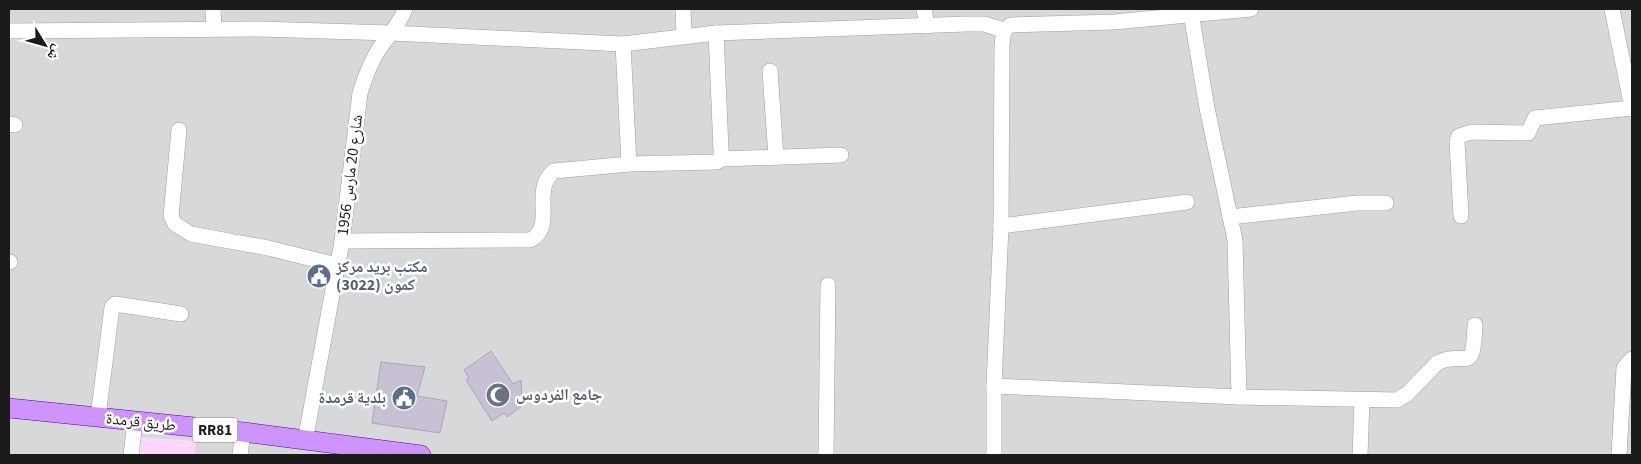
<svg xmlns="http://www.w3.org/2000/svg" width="1641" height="464" viewBox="0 0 1641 464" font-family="'Source Sans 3','Noto Naskh Arabic',sans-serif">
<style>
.residential{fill:#d7d8d9}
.education{fill:#fed6ff}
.building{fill:#c8c0d3;stroke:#aea2be}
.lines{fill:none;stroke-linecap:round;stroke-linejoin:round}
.minor-casing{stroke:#9f9f9f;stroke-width:16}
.major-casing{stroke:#5e0091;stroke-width:20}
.minor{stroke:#fff;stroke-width:15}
.major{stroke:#cd94fd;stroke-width:19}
.labels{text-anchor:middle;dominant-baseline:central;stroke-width:5;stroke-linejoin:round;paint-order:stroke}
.shield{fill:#fff;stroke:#5f5f5f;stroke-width:1}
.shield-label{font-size:15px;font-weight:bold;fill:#1b1b1b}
.street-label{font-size:16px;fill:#1b1b1b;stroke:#fff}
.service-label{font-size:16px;font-weight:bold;fill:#4e5e75;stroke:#fff;text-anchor:start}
.worship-label{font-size:16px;font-weight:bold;fill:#5b616d;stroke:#fff;text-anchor:start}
</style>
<rect width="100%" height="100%" fill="#e8e0ed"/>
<rect class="residential" x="9" y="9" width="1623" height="446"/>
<polygon class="education" points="142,437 196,441 195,455 137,455 138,444"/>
<g class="building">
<polygon points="491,351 513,384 521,380 522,406 507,417 504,413 492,421 466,380 469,378 464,370"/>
<polygon points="381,362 425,367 417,396 447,401 440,433 372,423"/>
</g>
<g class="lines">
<defs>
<g id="minor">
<polyline points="213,9 214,29"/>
<polyline points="683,9 684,36"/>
<polyline points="924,9 927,26"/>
<polyline points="1612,9 1632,108"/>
<polyline points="1191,13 1207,108 1235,240 1239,397"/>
<polyline points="9,31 259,29 391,33 623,44 716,33 966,24 984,24 1004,30"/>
<polyline points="623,44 629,164"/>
<polyline points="770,71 776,157"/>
<polyline points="9,124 15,125"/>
<polyline points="179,130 171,216 175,224 191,234 268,248 337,265"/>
<polyline points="721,159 841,155"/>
<polyline points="1461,216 1457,141 1459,136 1471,132 1528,133 1535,118 1632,108"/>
<polyline points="1230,217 1357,203 1386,203"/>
<polyline points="1001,226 1187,202"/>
<path d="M342,241L530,240C557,227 530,190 554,171L629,164L717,162L721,159V150L716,33"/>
<polyline points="9,262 10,262"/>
<path d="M994,386L1239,397L1397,400L1407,394L1437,363C1466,348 1473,379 1475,325"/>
<polyline points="98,417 112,307 115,304 181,314"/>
<path d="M305,441L342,241L360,93C365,77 370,63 379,49C388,36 400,24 405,9"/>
<polyline points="131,455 135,422"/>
<polyline points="240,455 243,432"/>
<polyline points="826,455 828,285"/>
<polyline points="994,455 994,386 1001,226 1002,44 1004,30 1011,25 1114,22 1251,9"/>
<polyline points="1360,455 1362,400"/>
<polyline points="1619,455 1624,368 1632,359"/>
</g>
<polyline id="major" points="9,408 243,432 421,455"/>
</defs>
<use href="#minor" class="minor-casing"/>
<use href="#major" class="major-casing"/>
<use href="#minor" class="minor"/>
<use href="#major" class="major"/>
</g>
<defs>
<symbol id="civic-disc" viewBox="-11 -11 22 22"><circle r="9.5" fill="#5c6f8a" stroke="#fff"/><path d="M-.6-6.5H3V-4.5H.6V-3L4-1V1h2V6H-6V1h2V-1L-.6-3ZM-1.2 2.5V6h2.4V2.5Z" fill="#fff"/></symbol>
<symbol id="mosque-disc" viewBox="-11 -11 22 22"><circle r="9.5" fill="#6b7280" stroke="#fff"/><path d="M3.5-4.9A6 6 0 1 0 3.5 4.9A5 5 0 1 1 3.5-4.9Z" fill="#fff"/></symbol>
</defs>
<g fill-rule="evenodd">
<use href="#civic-disc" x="305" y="262" width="28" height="28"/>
<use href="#mosque-disc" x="484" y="381" width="28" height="28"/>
<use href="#civic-disc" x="390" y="384" width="28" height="28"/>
</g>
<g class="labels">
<rect class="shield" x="192.5" y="417.5" width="45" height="25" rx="4"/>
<g class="shield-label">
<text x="215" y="430">RR81</text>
</g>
<g class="street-label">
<text transform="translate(350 175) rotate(-83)">شارع 20 مارس 1956</text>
<text transform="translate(141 422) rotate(6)">طريق قرمدة</text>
</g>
<g class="service-label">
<text x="336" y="267">مكتب بريد مركز<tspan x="336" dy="18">كمون (3022)</tspan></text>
<text x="386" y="398" text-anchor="end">بلدية قرمدة</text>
</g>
<g class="worship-label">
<text x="516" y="395">جامع الفردوس</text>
</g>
</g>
<rect width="1641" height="464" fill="none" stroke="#1b1b1b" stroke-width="20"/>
<g transform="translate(45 45) rotate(127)" stroke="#ffffff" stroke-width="4" paint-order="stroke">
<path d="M0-4L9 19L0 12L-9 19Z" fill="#1b1b1b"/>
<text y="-8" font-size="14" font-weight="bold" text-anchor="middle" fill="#1b1b1b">ش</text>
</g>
</svg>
